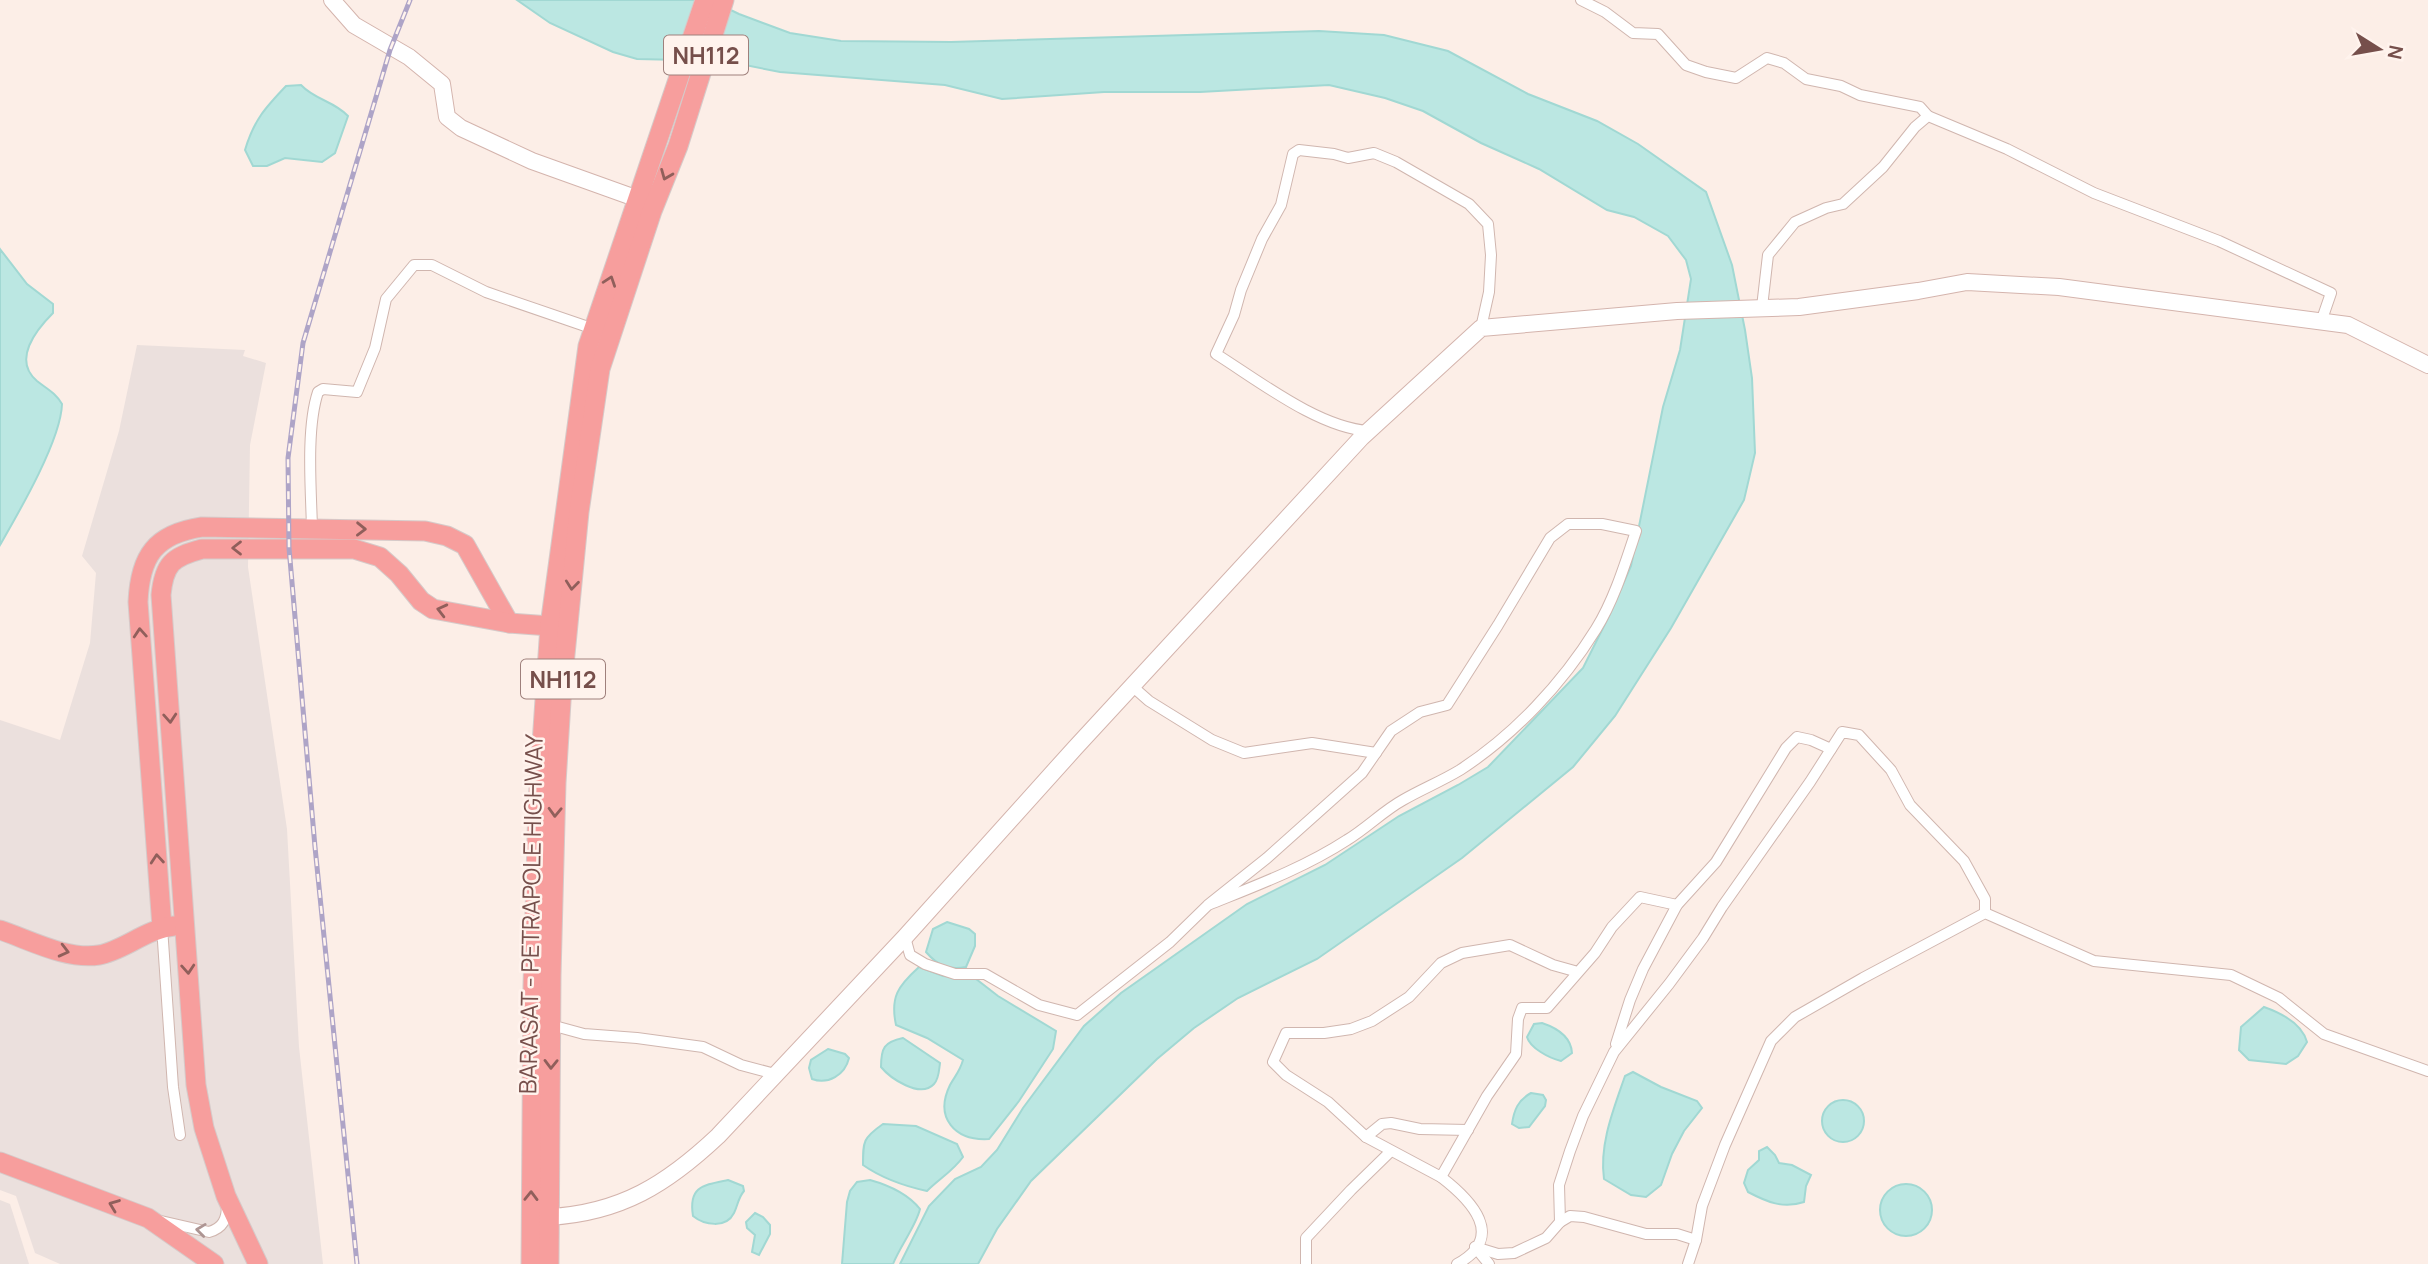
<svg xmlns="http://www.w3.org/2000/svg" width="2428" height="1264" viewBox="0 0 2428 1264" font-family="Manrope,sans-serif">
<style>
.industrial{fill:#ebe0dd}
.water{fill:#bbe7e2;stroke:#a1d8d3;stroke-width:2}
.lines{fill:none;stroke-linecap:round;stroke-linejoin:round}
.street-casing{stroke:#d0b6af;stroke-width:12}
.secondary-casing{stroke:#d4b4ad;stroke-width:18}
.highway-casing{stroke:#d6cac9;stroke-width:21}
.street{stroke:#fff;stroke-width:10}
.secondary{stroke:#fff;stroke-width:16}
.highway{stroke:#f79e9d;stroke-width:19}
.rail-casing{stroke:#aea4c7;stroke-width:5}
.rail{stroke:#fff3ed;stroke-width:2.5;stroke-dasharray:8;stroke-linecap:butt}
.oneway{stroke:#905f5b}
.oneway2{stroke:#ad9593}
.labels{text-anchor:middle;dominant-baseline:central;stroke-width:5;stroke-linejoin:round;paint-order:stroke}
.shield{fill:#fff3ed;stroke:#9f807c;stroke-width:2}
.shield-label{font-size:23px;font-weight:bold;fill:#764f4b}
.street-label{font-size:24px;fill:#764f4b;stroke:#fff3ed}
</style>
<rect width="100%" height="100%" fill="#fceee7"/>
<g class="industrial">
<polygon points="137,345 245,350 243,356 266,363 250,445 248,567 287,829 299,1047 323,1264 60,1264 35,1253 16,1196 0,1190 0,720 60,740 90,643 96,573 82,556 119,431"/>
<polygon points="0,1200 10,1204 29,1264 0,1264"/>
</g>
<g class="water">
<polygon points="517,0 710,0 739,14 790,33 841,41 951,42 1319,31 1384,35 1448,51 1528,94 1597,121 1638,144 1706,192 1732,265 1745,330 1752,378 1755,453 1744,500 1671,628 1615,716 1573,767 1462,858 1317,959 1238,998 1194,1028 1157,1059 1031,1181 997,1229 978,1264 900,1264 929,1206 955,1179 981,1167 997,1150 1023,1108 1084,1026 1121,993 1247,904 1325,865 1399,816 1458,785 1488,767 1583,668 1610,614 1631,566 1663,407 1680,350 1691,279 1686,260 1668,236 1634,217 1607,210 1539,169 1481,143 1423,111 1385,98 1329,85 1200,92 1104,92 1002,99 945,85 780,72 725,61 637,59 613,52 550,23"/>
<path d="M301,85C315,100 334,101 348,116L335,153L322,162L285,158L267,166H253L245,150C254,120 265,108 286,86Z"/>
<path d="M0,249L27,284L53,304V313C36,330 12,360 37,381C47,389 56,393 62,404C61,440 19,512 0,545Z"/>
<path d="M947,922L969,929L975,934V946L966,967C948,970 938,966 926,952L933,929Z"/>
<path d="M919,967L943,976L976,979L998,996L1056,1031L1053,1049L1019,1101L989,1139C955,1141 934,1118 950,1085C955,1076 960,1071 963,1060L927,1038L896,1025C890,997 898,986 919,967Z"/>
<path d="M2264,1007C2281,1013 2302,1024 2307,1042L2298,1056L2286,1064L2249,1060L2239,1050L2241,1027Z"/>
<path d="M1542,1023C1557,1028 1571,1036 1572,1053L1561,1061C1549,1058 1530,1048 1527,1037L1534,1024Z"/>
<path d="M903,1038L940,1063C939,1070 939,1079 934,1084C920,1099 890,1078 881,1067C881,1048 884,1042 903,1038Z"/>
<path d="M828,1049L845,1054L849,1058C845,1075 828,1085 812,1079L809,1068L811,1060Z"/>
<path d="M1633,1072L1661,1087L1697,1101L1702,1108L1684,1131L1672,1154L1661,1185L1646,1197L1631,1195L1604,1179C1599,1144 1614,1108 1625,1076Z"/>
<path d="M1531,1093L1543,1095L1546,1100L1545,1106L1529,1127L1519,1128L1512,1124C1514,1110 1518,1100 1531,1093Z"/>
<circle cx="1843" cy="1121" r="21"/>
<path d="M883,1124L916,1126L957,1144L963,1157C953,1171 939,1179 927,1191C904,1186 883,1179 863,1165C863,1141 863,1138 883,1124Z"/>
<path d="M1767,1147L1775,1155L1779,1163L1792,1165L1811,1175L1806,1186L1804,1202C1783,1209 1767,1202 1748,1192L1744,1183L1748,1170L1759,1160V1151Z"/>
<path d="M728,1180L743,1186L744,1191C738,1198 738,1205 734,1213C726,1229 704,1225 693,1216C688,1186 704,1185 728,1180Z"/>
<path d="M870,1180C888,1185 908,1194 920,1209C916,1226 900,1246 893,1264H842L847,1202L850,1191L857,1182Z"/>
<circle cx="1906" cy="1210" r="26"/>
<polygon points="755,1213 763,1217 770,1225 770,1234 759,1255 752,1252 755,1235 747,1228 746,1222"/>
</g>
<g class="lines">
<defs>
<g id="street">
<polyline points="1581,0 1605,12 1633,33 1658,34 1686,65 1706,72 1736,78 1767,58 1784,63 1806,79 1841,86 1860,95 1920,107 1928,116"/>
<polyline points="1762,307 1768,255 1795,222 1826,208 1843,204 1883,167 1915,127 1928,116 2007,149 2094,193 2219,241 2331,293 2321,322"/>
<path d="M1369,431C1319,428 1259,381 1216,354L1234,315L1241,290L1262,239L1281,205L1293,154L1299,150L1334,154L1348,158L1374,153L1396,162L1469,204L1488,224L1491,255L1489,292L1481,328"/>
<path d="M312,528C311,489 306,428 318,392L323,389L357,392L375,348L386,299L414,265H432L486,292L594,329"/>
<polyline points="1132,686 1149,701 1212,740 1244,753 1312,743 1376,753"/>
<polyline points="162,927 173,1087 180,1135"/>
<path d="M905,937L910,955L925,964L955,974H985L1039,1005L1077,1015L1170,942L1208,905L1267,858L1362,773L1391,731L1420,712L1447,705L1498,625L1550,538L1568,524H1602L1636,531C1625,564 1614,600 1596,629C1562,684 1514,735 1460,770C1442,781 1422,789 1403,800C1383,811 1367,828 1347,840C1304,868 1255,886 1208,905"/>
<polyline points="1578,972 1553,965 1510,945 1462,953 1441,963 1409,997 1372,1021 1351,1029 1324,1033 1286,1033 1273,1062 1286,1075 1328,1102 1366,1137 1441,1177 1487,1096 1516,1054 1518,1019 1522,1008 1547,1008 1595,953 1612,927 1640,897 1677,905"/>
<polyline points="551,1025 584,1034 637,1038 703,1047 741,1065 775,1074"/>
<polyline points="1616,1044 1630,1000 1643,969 1677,905 1716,862 1786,748 1797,737 1811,740 1831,749"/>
<polyline points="1366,1137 1382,1124 1391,1123 1420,1129 1468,1130"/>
<path d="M1441,1177C1471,1200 1507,1237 1457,1264"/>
<path d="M161,1221L209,1232C223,1228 227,1219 227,1205"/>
<polyline points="1560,1222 1559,1185 1570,1151 1583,1116 1614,1052 1669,984 1703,938 1722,907 1810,782 1842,732 1859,735 1891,770 1910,805 1964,861 1985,899 1985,913"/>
<polyline points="1475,1247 1498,1254 1514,1253 1546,1238 1560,1222 1570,1216 1584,1217 1646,1234 1677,1234 1696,1240"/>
<polyline points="1475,1247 1489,1264"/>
<polyline points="1306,1264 1306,1238 1351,1190 1391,1151"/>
<polyline points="1688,1264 1696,1240 1702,1206 1725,1145 1771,1041 1795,1017 1863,978 1985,913 2094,961 2231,975 2279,998 2324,1034 2428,1071"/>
</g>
<g id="secondary">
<polyline points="332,0 354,25 409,57 442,84 447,117 461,128 532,161 638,199"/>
<path d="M549,1217C621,1213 667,1184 718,1136L905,937L1075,748L1362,437L1481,328L1677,311L1799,307L1918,291L1967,282L2059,287L2348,325L2428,365"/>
</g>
<g id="highway">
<path d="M162,927L138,602C140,556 155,534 202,527L425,531L447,536L465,545L509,623"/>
<path d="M0,930C30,940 66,960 99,955C123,951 146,929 174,926"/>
<polyline points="0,1162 148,1218 214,1264"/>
<path d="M258,1264L226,1196L204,1128L196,1085L161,595C164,564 172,557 202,549H354L380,557L399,574L421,601L433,609L509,623L550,626"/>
<polyline points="531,1264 533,986 538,803 550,626 588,346 705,0"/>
<polyline points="549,1264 551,976 556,783 562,685 579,512 600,369 652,211 678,146 724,0"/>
</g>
</defs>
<use href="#street" class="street-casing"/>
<use href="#secondary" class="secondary-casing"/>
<use href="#highway" class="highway-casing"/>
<use href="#street" class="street"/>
<use href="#secondary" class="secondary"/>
<use href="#highway" class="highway"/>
<defs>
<polyline id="rail" points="357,1264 315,847 289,548 288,458 303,343 390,50 410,0"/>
</defs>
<use href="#rail" class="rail-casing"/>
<use href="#rail" class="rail"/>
</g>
<defs><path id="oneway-chevron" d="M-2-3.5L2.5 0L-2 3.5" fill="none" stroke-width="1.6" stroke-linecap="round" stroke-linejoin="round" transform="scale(1.75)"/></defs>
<g class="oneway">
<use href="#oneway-chevron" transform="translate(666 175) rotate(112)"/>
<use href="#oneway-chevron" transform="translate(610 281) rotate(-71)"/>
<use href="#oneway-chevron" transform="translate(361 529) rotate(1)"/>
<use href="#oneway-chevron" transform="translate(237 548) rotate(180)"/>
<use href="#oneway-chevron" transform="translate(572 585) rotate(96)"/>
<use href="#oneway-chevron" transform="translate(442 610) rotate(-166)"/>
<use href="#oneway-chevron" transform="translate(140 633) rotate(-94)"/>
<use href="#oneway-chevron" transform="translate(170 718) rotate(86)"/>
<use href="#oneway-chevron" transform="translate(555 812) rotate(92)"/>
<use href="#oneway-chevron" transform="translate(157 859) rotate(-95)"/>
<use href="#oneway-chevron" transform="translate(64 951) rotate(14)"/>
<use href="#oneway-chevron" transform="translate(188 969) rotate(86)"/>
<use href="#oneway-chevron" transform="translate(551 1064) rotate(91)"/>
<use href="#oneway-chevron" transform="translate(531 1196) rotate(-89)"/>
<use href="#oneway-chevron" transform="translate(114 1205) rotate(-159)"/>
</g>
<use class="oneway2" href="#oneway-chevron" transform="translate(201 1230) rotate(-173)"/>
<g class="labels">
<g class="shield">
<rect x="664" y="35.5" width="84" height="39" rx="5"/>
<rect x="521" y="659.5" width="84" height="39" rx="5"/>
</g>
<g class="shield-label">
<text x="706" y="55">NH112</text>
<text x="563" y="679">NH112</text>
</g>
<g class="street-label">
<text transform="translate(530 914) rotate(-89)">BARASAT - PETRAPOLE HIGHWAY</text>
</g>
</g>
<g transform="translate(2379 49) rotate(101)" stroke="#fff3ed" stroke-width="5" paint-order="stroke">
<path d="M0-5L12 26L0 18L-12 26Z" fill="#764f4b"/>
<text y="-10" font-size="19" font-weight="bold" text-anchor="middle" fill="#764f4b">N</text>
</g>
</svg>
